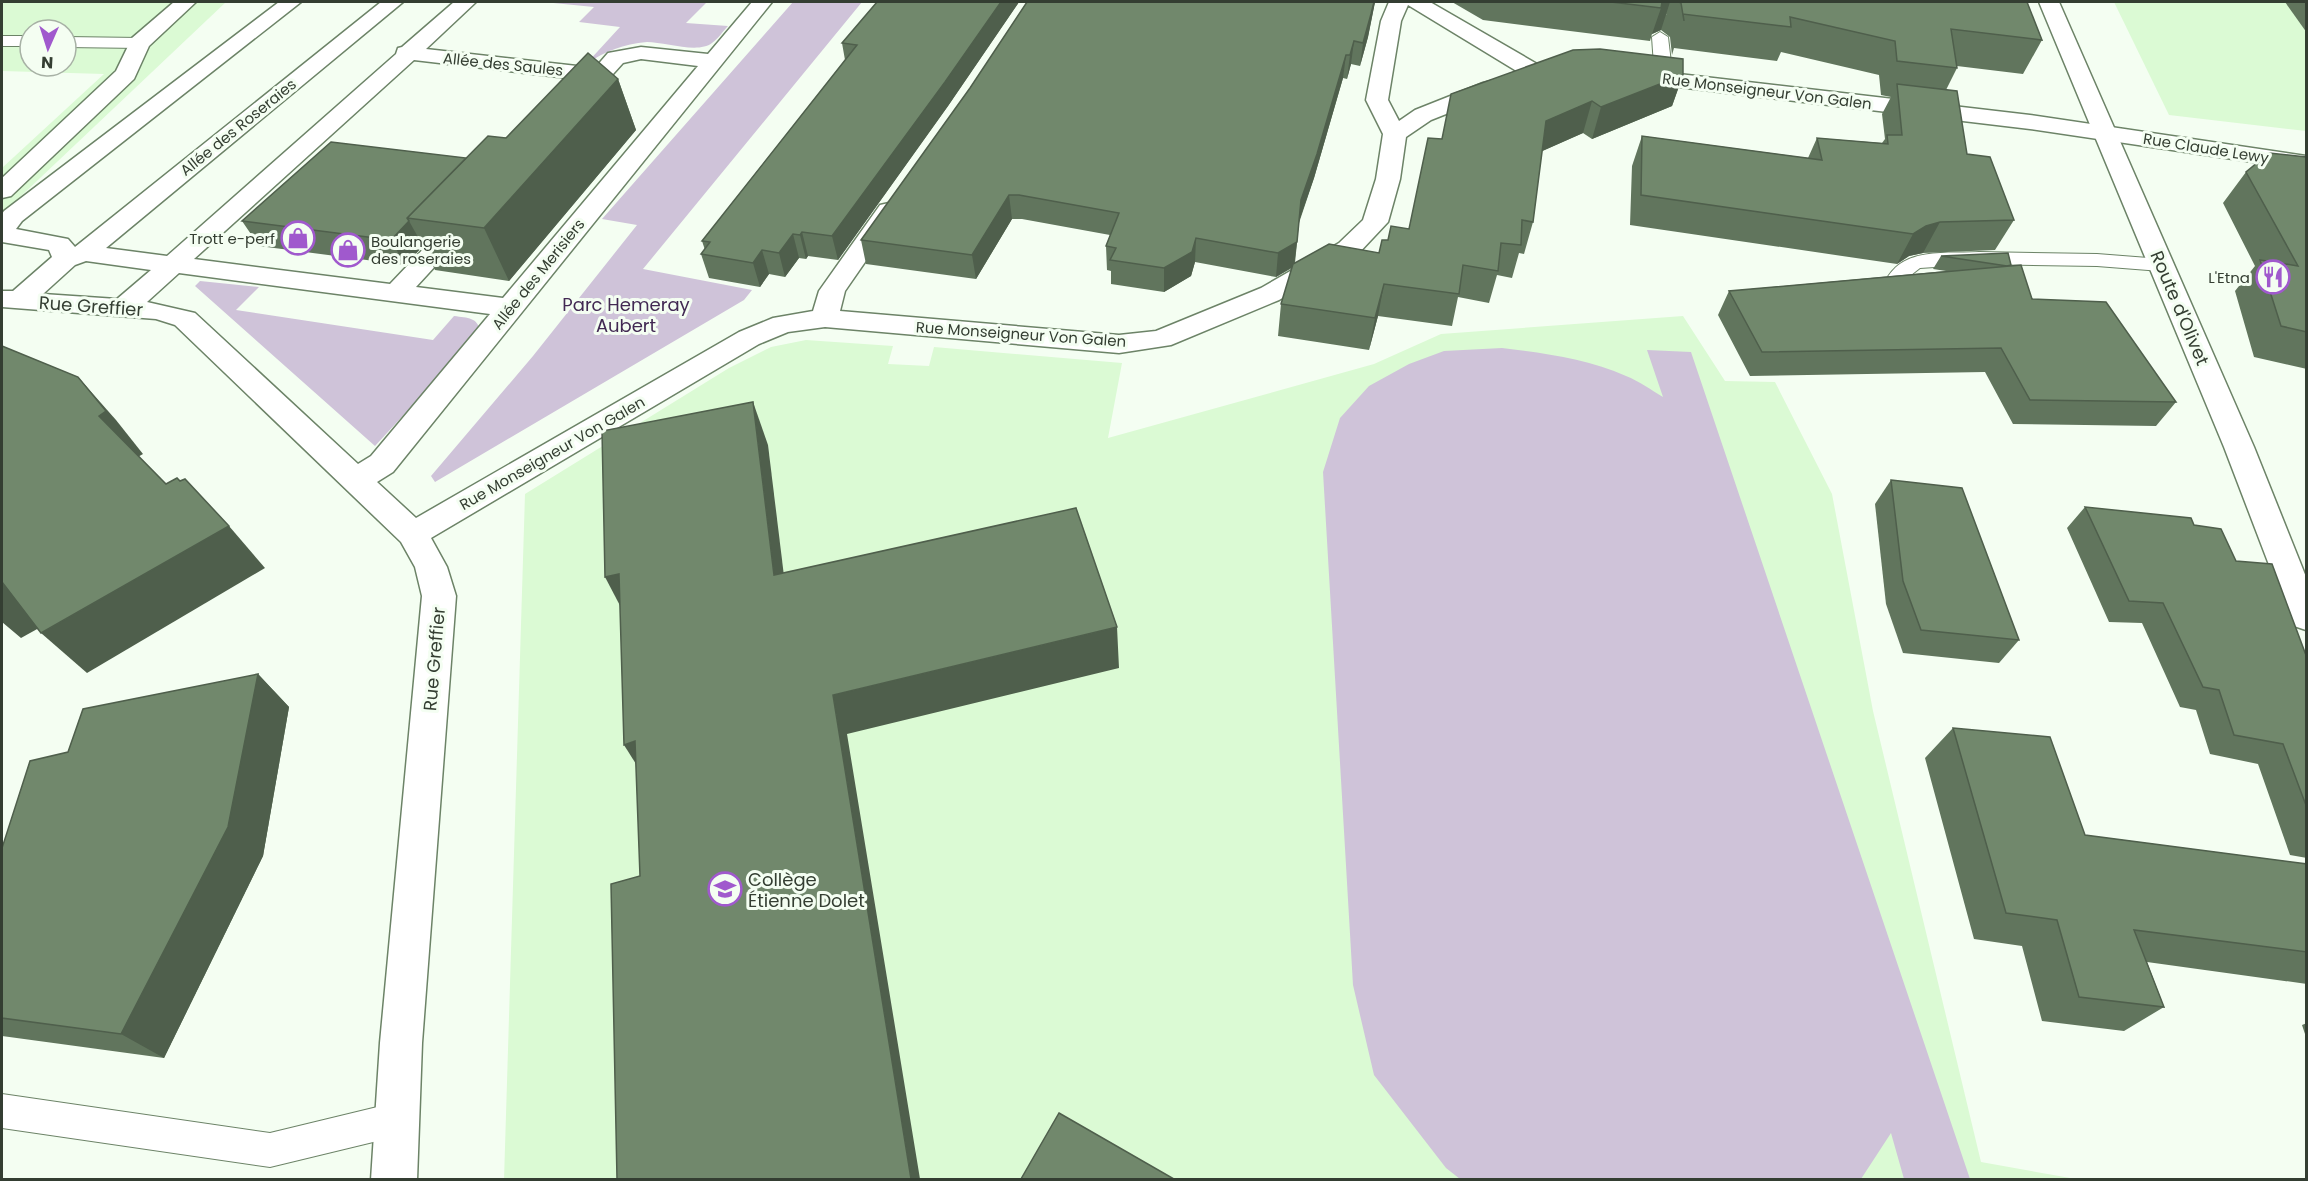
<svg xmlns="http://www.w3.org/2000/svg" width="2308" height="1181" viewBox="0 0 2308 1181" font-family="Poppins,sans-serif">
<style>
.built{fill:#dbfad4;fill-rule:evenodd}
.green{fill:#cfc3d9}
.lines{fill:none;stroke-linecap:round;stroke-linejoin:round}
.lane-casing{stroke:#6c8367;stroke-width:2}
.street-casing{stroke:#6c8367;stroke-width:3}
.secondary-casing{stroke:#6c8367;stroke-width:3}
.lane{fill:#fff;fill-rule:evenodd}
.street{fill:#fff;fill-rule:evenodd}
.secondary{fill:#fff;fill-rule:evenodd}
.wall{fill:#61755d}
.shaded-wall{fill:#4f5f4c}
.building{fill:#71886c;stroke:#4f5f4c;stroke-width:1.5}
.labels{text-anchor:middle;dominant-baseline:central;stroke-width:6;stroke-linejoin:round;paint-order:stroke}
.far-street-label{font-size:15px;fill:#343e32;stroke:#f4fef2}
.far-poi-label{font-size:15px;fill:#343e32;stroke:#f4fef2;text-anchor:end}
.park-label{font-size:18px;fill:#422953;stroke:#f4fef2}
.street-label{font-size:18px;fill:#343e32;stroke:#f4fef2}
.poi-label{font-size:18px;fill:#343e32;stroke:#f4fef2;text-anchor:start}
</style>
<rect width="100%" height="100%" fill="#f4fef2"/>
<g class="built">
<path d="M2,2H226L2,214V168L104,74L2,71ZM30,30H66V66H30Z"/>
<polygon points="2114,2 2306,2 2306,131 2169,115"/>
<polygon points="1683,316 1725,381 1775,382 1832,494 1873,711 1981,1162 2076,1179 504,1180 525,494 729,368 771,347 806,340 893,346 888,364 929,366 934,347 1122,363 1108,438 1374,364 1441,334"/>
</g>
<g class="green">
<path d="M543,2H707L686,23L728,26C723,31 718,39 712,43C698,54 665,42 647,42C623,44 606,51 586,64L620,27L579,22L594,7Z"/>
<polygon points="793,2 862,2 643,269 752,290 744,300 435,482 431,476 533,356 637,225 602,219"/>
<path d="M200,281L259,287L236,310L433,340L454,316C468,318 478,317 480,332L375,446L195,286Z"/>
<path d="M1502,348C1543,353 1588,359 1626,376C1639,381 1651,390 1663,397L1647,350L1691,352L1970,1179H1904L1891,1133L1861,1179H1460L1446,1168L1374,1075L1353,985L1323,472L1340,418L1369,386L1409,364L1444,351Z"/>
</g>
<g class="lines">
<defs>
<g id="lane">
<polygon points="1660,32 1668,37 1673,80 1670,84 1658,84 1655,80 1652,37"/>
<rect x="2" y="36" width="28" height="10"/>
<polygon points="66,37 140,38 148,43 140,48 66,47"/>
<path d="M1979,252L2097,254L2161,259L2168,261L2171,265L2168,269L2161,271L2097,266L1979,264L1920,268L1906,279L1900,292L1893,293L1886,292L1883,287C1898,246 1943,254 1979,252Z"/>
<polygon points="2,1094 270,1133 398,1102 410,1107 415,1119 410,1131 398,1136 270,1167 2,1128"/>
</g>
<g id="street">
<polygon points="174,2 196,2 149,46 134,79 11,196 2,198 2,178 116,71 132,38"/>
<path d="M279,2H301L22,221L16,229L68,239L75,247L381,2H403L106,248L167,256L396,54L398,48L402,47L454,2H476L426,49L595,68L608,53L641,47L708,54L752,2H772L393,472L377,482L416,518L739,332L773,318L813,311L819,291L880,205L889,203L898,205L901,210L845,291L840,311L1119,335L1156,331L1261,288L1339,243L1363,220L1376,179L1383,134L1366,100L1381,21L1389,2H1430L1544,68L1547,73L1544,78L1536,80L1528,78L1408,5L1401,21L1388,100L1399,121L1415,110L1483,83L1491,81L1499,83L1502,88L1499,93L1431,120L1406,137L1400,179L1388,222L1357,255L1279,300L1171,345L1119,353L825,327L788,332L759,344L431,538L447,567L456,596L422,1043L417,1180H371L380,1043L422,596L415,567L401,542L175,325L156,319L2,307V291H13L52,257L49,250L2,242V214L4,211ZM641,59L698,66L503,298L416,287L472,226L468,221L459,218L450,221L390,284L194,259L414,60L584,80L565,101L568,106L576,108L584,106L623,63ZM86,261L151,270L117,299L43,294L75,265ZM179,273L490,314L371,456L358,464L195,313L147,302Z"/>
<polygon points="1636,69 2030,115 2306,156 2306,170 2030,129 1628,81 1625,76 1628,71"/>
</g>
<polygon id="secondary" points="2039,2 2059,2 2254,447 2306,577 2306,630 2294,626 2289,617 2224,447"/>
</defs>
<use href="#lane" class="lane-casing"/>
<use href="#street" class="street-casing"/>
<use href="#secondary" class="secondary-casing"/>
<use href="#lane" class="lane"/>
<use href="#street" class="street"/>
<use href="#secondary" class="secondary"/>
</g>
<g class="wall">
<polygon points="877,2 1019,2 948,106 838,260 808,256 806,259 799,258 785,277 769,274 760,287 709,278 701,254 705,250 702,241 845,60 842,43"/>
<polygon points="1027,2 1375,2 1368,37 1360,66 1351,64 1347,79 1343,78 1314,178 1299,223 1295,263 1379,253 1388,240 1409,229 1442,139 1683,75 1672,106 1592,139 1583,133 1542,151 1533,222 1524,254 1519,253 1512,278 1497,275 1489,303 1458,297 1452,326 1378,316 1369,350 1278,336 1281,304 1292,268 1276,277 1195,262 1191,276 1164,292 1111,284 1111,271 1107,270 1106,246 1110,235 1022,219 1012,219 976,279 866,264 861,240 970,88"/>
<polygon points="1452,2 1670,2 1666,15 1670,2 2027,2 2042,40 2023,74 1957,66 1957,68 1946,90 1967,154 2014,220 1995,250 1923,253 1909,256 1897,264 1630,225 1632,166 1642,136 1808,158 1817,138 1882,143 1885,139 1882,114 1891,97 1881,95 1879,75 1781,52 1777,61 1674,48 1672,55 1670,37 1661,30 1652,34 1650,41 1483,20"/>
<polygon points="2285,2 2307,2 2307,33"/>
<polygon points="618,79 636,130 509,281 435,270 423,246 405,265 259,246 242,221 466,158"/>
<polygon points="2307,159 2307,369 2254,357 2235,291 2255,266 2223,203 2246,172"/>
<polygon points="1941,256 2011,265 2032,299 2176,402 2156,426 2013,424 1985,372 1750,376 1718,315 1729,291 1946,271 1933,269"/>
<polygon points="1891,480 2019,640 1999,663 1903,653 1886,604 1875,504"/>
<polygon points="2085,507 2194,525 2236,561 2307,658 2307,858 2290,855 2258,764 2210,754 2196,710 2180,707 2142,623 2109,622 2067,528"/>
<polygon points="258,674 289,707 263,856 164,1058 2,1036 2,848 68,752"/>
<polygon points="1953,728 2085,835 2307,864 2307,984 2147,962 2164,1007 2124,1031 2042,1021 2022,946 1974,939 1925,758"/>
<polygon points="2307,1023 2307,1040 2302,1025"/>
</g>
<g class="shaded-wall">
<polygon points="1001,2 1019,2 948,106 838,260 832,236"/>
<polygon points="1374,2 1375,2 1368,37 1360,66 1363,43"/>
<polygon points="1661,2 1670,2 1661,30 1652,34 1661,8"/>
<polygon points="1354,41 1351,64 1347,79 1350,55"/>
<polygon points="1346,55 1343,78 1314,178 1298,224 1301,200"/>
<polygon points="1683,75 1672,106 1592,139 1601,107"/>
<polygon points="618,79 636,130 509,281 484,228"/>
<polygon points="1592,101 1583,133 1538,153 1546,121"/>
<polygon points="1009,195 1012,219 976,279 972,255"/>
<polygon points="409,221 423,246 405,265 391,240"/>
<polygon points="1940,222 1923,253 1909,256 1897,264 1913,234 1926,226"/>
<polygon points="802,232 808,256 806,259 800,235"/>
<polygon points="793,234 799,258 785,277 779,253"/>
<polygon points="1196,238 1195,262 1191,276 1164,292 1164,268"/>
<polygon points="1297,242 1294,266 1276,277 1278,253"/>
<polygon points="762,250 769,274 760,287 753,263"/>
<polygon points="1384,284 1378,316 1369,350 1375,318"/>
<polygon points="78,377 116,420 143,454 136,458 99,416"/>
<polygon points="753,402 768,445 789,617 774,575"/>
<polygon points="229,526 265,568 87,673 41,633"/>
<polygon points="619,574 627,619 605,577"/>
<polygon points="2,582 48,623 21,638 2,622"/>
<polygon points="1117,627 1119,668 847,734 920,1179 911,1179 833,695"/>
<polygon points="258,674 289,707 263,856 164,1058 121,1034"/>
<polygon points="635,741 648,783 624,745"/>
</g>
<g class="building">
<polygon points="877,2 1001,2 945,82 832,236 802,232 800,235 793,234 779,253 762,250 753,263 701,254 710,242 702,241 857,45 842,43"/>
<polygon points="1027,2 1374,2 1371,14 1363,43 1354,41 1350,55 1346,55 1317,154 1301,200 1297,242 1278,253 1196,238 1192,252 1164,268 1110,260 1116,248 1106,246 1119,213 1019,195 1009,195 972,255 861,240 970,88"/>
<polygon points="1611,2 1662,2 1661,8"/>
<polygon points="1679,2 2027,2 2042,40 1951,29 1957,68 1897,61 1895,41 1790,17 1791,27 1683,14 1684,21 1681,3"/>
<polygon points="1600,49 1683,59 1683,75 1601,107 1592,101 1546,121 1533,222 1522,220 1521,245 1501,243 1498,271 1463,265 1459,294 1384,284 1375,318 1281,304 1293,264 1329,244 1379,253 1382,240 1388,240 1391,226 1409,229 1428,138 1442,139 1451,94 1573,50"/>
<polygon points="588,53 618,79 484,228 407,218 488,136 506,138"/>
<polygon points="1897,84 1957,91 1967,154 1990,157 2014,220 1940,222 1926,226 1913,234 1641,195 1642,136 1822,160 1817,138 1888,144 1887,135 1902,135"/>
<polygon points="331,142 466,158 407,218 409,221 391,240 242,221"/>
<polygon points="2269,153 2306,157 2307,159 2307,332 2281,326 2260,260 2298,266 2246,172"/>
<polygon points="2008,253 2011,265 2007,266 1941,256"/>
<polygon points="2021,265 2032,299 2106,302 2176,402 2030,400 2001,348 1762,352 1729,291"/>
<polygon points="2,346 78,377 106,411 99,416 166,484 177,478 180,481 185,479 229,526 41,633 2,582 2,583"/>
<polygon points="753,402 774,575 1076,508 1117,627 833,695 911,1179 617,1179 611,884 640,876 635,741 624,745 619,574 605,577 602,431"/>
<polygon points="1891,480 1962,488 2019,640 1921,630 1903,581"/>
<polygon points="2085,507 2191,518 2194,525 2221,529 2236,561 2272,564 2307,658 2307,808 2283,744 2234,735 2219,690 2203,687 2163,603 2129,601"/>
<polygon points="258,674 228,827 121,1034 2,1018 2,848 30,761 68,752 83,709"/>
<polygon points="1953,728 2050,737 2085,835 2307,864 2307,952 2134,930 2164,1007 2079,997 2057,920 2006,913"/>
<polygon points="1059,1113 1174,1179 1021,1179"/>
</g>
<defs>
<symbol id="shop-ring" viewBox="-11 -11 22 22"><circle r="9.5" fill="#f4fef2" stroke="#a059cd" stroke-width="1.5"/><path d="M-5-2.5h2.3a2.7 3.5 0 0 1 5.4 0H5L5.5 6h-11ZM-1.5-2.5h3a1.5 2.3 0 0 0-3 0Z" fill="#a059cd"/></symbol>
<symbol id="restaurant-ring" viewBox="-11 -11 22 22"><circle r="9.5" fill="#f4fef2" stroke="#a059cd" stroke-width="1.5"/><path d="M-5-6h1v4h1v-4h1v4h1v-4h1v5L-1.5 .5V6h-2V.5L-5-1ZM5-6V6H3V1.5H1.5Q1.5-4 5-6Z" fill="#a059cd"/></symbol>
<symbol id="school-ring" viewBox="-11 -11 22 22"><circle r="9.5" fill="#f4fef2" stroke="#a059cd" stroke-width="1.5"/><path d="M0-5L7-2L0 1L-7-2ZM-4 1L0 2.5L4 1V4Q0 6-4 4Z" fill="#a059cd"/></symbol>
</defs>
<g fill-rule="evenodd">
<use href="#shop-ring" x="279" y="219" width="38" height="38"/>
<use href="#shop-ring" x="329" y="231" width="38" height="38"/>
<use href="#restaurant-ring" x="2254" y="258" width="38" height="38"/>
<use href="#school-ring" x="706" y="870" width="38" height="38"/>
</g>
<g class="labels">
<g class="far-street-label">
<text transform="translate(503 64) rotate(6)">Allée des Saules</text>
<text transform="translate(1767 91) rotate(7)">Rue Monseigneur Von Galen</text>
<text transform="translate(238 127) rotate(-39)">Allée des Roseraies</text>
<text transform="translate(2206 148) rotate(9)">Rue Claude Lewy</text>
<text transform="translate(538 274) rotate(-51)">Allée des Merisiers</text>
<text transform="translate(1021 334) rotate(4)">Rue Monseigneur Von Galen</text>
<text transform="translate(552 453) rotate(-30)">Rue Monseigneur Von Galen</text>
</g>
<g class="far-poi-label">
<text x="275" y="238">Trott e-perf</text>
<text x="371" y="241" text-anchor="start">Boulangerie<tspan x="371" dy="17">des roseraies</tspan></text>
<text x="2250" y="277">L'Etna</text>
</g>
<g class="park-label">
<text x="626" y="304">Parc Hemeray<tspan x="626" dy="21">Aubert</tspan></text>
</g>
<g class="street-label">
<text transform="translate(91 306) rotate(4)">Rue Greffier</text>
<text transform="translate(2180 308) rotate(67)">Route d'Olivet</text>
<text transform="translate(434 659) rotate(-85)">Rue Greffier</text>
</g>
<g class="poi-label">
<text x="748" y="879">Collège<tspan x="748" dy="21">Étienne Dolet</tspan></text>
</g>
</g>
<rect width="2308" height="1181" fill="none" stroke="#343e32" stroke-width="6"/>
<g transform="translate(48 48) rotate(183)"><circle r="28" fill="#f4fef2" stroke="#a7b1a5" stroke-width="1.5"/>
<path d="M0-4.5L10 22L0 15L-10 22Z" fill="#a059cd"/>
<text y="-9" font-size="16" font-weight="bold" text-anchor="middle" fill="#343e32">N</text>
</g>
</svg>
